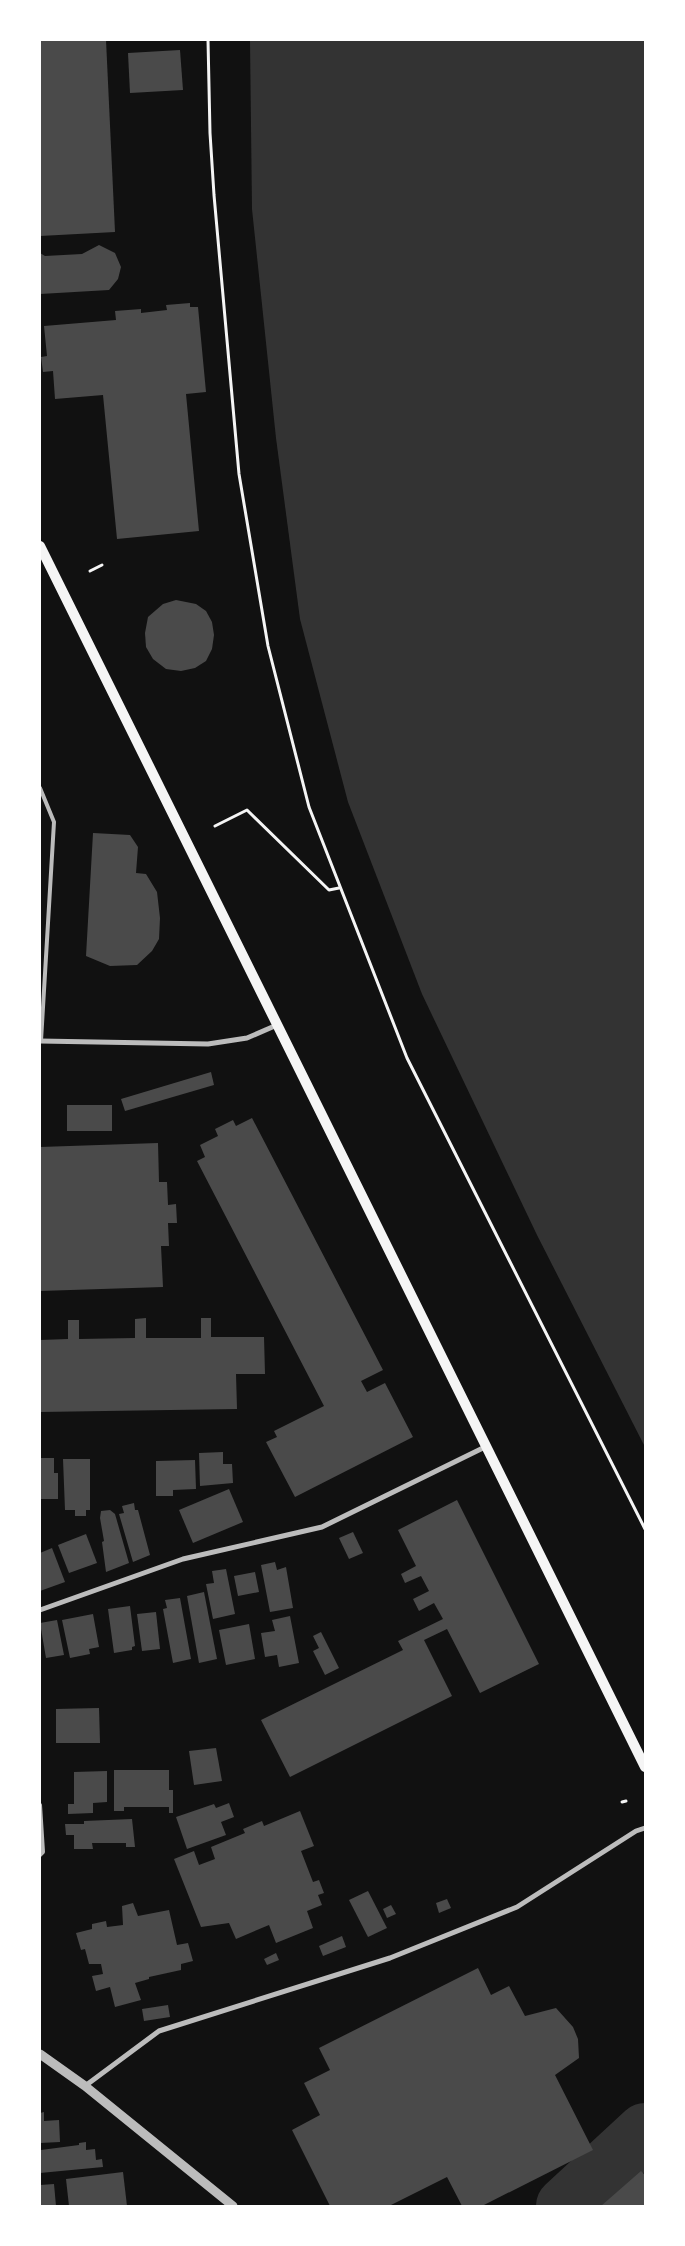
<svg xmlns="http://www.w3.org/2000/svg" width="685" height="2246" viewBox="0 0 685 2246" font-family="Quicksand,sans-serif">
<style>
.water{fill:#333}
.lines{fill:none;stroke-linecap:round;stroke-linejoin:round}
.river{stroke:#333;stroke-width:58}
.building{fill:#4a4a4a}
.path{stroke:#f5f5f5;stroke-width:3}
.service{stroke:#bcbcbc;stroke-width:4}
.minor{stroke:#bcbcbc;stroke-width:5}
.tertiary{stroke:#bcbcbc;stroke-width:9}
.secondary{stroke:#f5f5f5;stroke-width:10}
</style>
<rect width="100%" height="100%" fill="#111"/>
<polygon class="water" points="250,40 645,40 645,1447 537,1235 422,994 348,802 300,619 276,438 252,209"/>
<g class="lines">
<polyline class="river" points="565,2206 645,2132"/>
</g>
<g class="building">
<polygon points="40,40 106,40 115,232 40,236"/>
<polygon points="180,50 183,90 130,93 128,53"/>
<polygon points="99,245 115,253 121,267 118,279 109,290 40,294 40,253 45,256 82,254"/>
<polygon points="190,303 190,307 198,307 206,392 186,394 199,531 117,539 103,395 55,399 53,371 43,372 41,357 47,356 44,326 116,320 115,311 141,309 141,313 167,310 166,305"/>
<polygon points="176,600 196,604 206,611 212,622 214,635 212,649 206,661 195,668 181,671 166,669 153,659 146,647 145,633 148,617 163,604"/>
<polygon points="93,833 130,835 138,847 136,873 146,874 157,892 160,918 159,939 152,951 137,965 110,966 86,956"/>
<polygon points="211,1072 214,1085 125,1111 121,1099"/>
<rect x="67" y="1105" width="45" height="26"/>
<polygon points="252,1118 383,1370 361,1381 367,1392 385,1383 413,1437 295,1497 266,1442 277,1437 274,1431 324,1406 197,1161 205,1157 200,1145 218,1136 215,1129 233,1120 236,1126"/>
<polygon points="158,1143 159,1182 167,1182 168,1205 176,1204 177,1223 168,1223 169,1246 161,1246 163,1287 40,1291 40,1147"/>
<polygon points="146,1318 146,1338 201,1338 201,1318 211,1318 211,1337 264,1337 265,1374 236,1374 237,1409 40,1412 40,1340 68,1339 68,1320 79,1320 79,1339 135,1338 135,1319"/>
<polygon points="223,1452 223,1464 232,1464 233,1483 200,1486 199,1453"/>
<polygon points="40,1458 54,1458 54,1473 58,1473 58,1499 40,1499"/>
<polygon points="63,1459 90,1459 90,1510 86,1510 86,1516 75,1516 75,1510 65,1510"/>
<polygon points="195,1460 196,1489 173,1490 173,1496 156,1496 156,1461"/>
<polygon points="229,1489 243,1522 193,1543 179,1510"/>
<polygon points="457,1500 539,1664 480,1693 447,1629 424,1640 452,1696 290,1777 261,1720 403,1650 398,1641 443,1619 434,1603 419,1611 413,1599 429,1591 421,1576 405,1583 401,1574 416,1566 398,1530"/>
<polygon points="134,1503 135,1510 138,1510 150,1555 133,1562 119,1514 124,1513 122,1506"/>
<polygon points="110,1510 115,1514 129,1563 106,1572 102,1542 104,1541 100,1518 101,1511"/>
<polygon points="353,1532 363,1553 349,1559 339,1538"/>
<polygon points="86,1534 97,1563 69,1573 58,1545"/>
<polygon points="52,1548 65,1582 40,1591 40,1553"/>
<polygon points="275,1562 277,1570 286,1567 293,1608 270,1612 261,1565"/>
<polygon points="226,1569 235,1614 213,1619 206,1584 214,1583 212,1571"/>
<polygon points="255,1572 259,1592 238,1596 234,1576"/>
<polygon points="204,1592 217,1659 199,1663 187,1596"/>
<polygon points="180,1598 191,1659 173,1663 163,1609 167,1608 165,1600"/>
<polygon points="130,1606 135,1646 132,1647 132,1650 114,1653 108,1609"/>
<polygon points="156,1612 160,1649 142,1651 137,1614"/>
<polygon points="93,1614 99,1647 89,1649 90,1654 70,1658 62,1620"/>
<polygon points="290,1616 299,1663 279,1667 277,1655 265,1657 261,1633 275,1631 272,1620"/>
<polygon points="57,1620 64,1655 46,1658 40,1623"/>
<polygon points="249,1624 255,1659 226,1665 219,1630"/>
<polygon points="321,1632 339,1668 325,1675 313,1651 319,1648 313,1636"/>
<polygon points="99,1708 100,1743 56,1743 56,1709"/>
<polygon points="216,1748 222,1781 194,1785 189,1751"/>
<polygon points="114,1770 169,1770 169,1790 173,1790 173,1813 169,1813 169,1807 124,1807 124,1811 114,1811"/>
<polygon points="107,1771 107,1802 93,1803 93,1813 68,1814 68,1804 74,1804 74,1772"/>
<polygon points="229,1803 234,1817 221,1822 226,1835 187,1849 176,1817 214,1804 216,1808"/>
<polygon points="300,1811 314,1846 301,1851 313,1882 319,1880 324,1893 318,1895 322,1905 307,1911 313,1928 276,1943 269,1925 236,1939 229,1923 201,1927 174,1859 194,1851 199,1865 215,1859 211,1847 245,1833 243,1829 262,1821 264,1826"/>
<polygon points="132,1819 135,1847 126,1847 126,1843 92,1843 93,1849 74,1849 74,1835 66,1835 65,1824 84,1824 84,1821"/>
<polygon points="368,1891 387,1928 368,1937 349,1900"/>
<polygon points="447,1899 451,1908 439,1913 436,1903"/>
<polygon points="133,1903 138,1916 169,1910 177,1945 188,1943 193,1961 181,1964 181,1970 149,1977 149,1979 135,1983 141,2000 115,2007 110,1987 96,1991 92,1976 103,1974 101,1964 89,1964 85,1949 81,1950 76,1933 92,1929 92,1924 106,1921 107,1927 123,1925 122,1906"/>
<polygon points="391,1905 396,1914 387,1918 383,1909"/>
<polygon points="342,1936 346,1947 323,1956 319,1946"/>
<polygon points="276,1953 279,1960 267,1965 264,1959"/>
<polygon points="478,1968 491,1995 509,1986 525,2016 556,2008 573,2027 578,2039 579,2058 555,2075 593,2150 482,2206 462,2206 447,2177 389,2206 330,2206 292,2130 320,2115 304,2083 330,2070 319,2048"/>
<polygon points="168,2005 170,2017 144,2021 142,2009"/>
<polygon points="44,2112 44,2121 59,2120 60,2142 40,2143 40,2113"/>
<polygon points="86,2142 86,2150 95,2149 96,2160 102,2159 103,2167 40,2173 41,2150 79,2145 79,2143"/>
<polygon points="641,2171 645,2175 645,2206 601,2206"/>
<polygon points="123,2172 127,2206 69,2206 66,2179"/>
<polygon points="54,2184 56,2206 40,2206 40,2185"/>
</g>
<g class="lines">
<g class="path">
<polyline points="208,40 210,133 214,195 239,474 268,646 309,807 407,1058 645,1529"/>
<polyline points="90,571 102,565"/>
<polyline points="215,826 247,810 329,890 339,888"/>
<polyline points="622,1802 626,1801"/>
</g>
<g class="service">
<polyline points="40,788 54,822 41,1041"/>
<polyline points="40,1805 43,1852 40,1855"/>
</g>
<g class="minor">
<polyline points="40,1041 208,1044 247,1038 277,1025"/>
<polyline points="40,1610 183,1559 322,1527 485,1447"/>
<polyline points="85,2086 159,2031 390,1958 517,1907 636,1831 645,1828"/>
</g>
<polyline class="tertiary" points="40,2054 85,2086 233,2206"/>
<polyline class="secondary" points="40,546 645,1767"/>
</g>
<rect width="685" height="2246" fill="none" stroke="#ffffff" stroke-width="82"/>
</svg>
